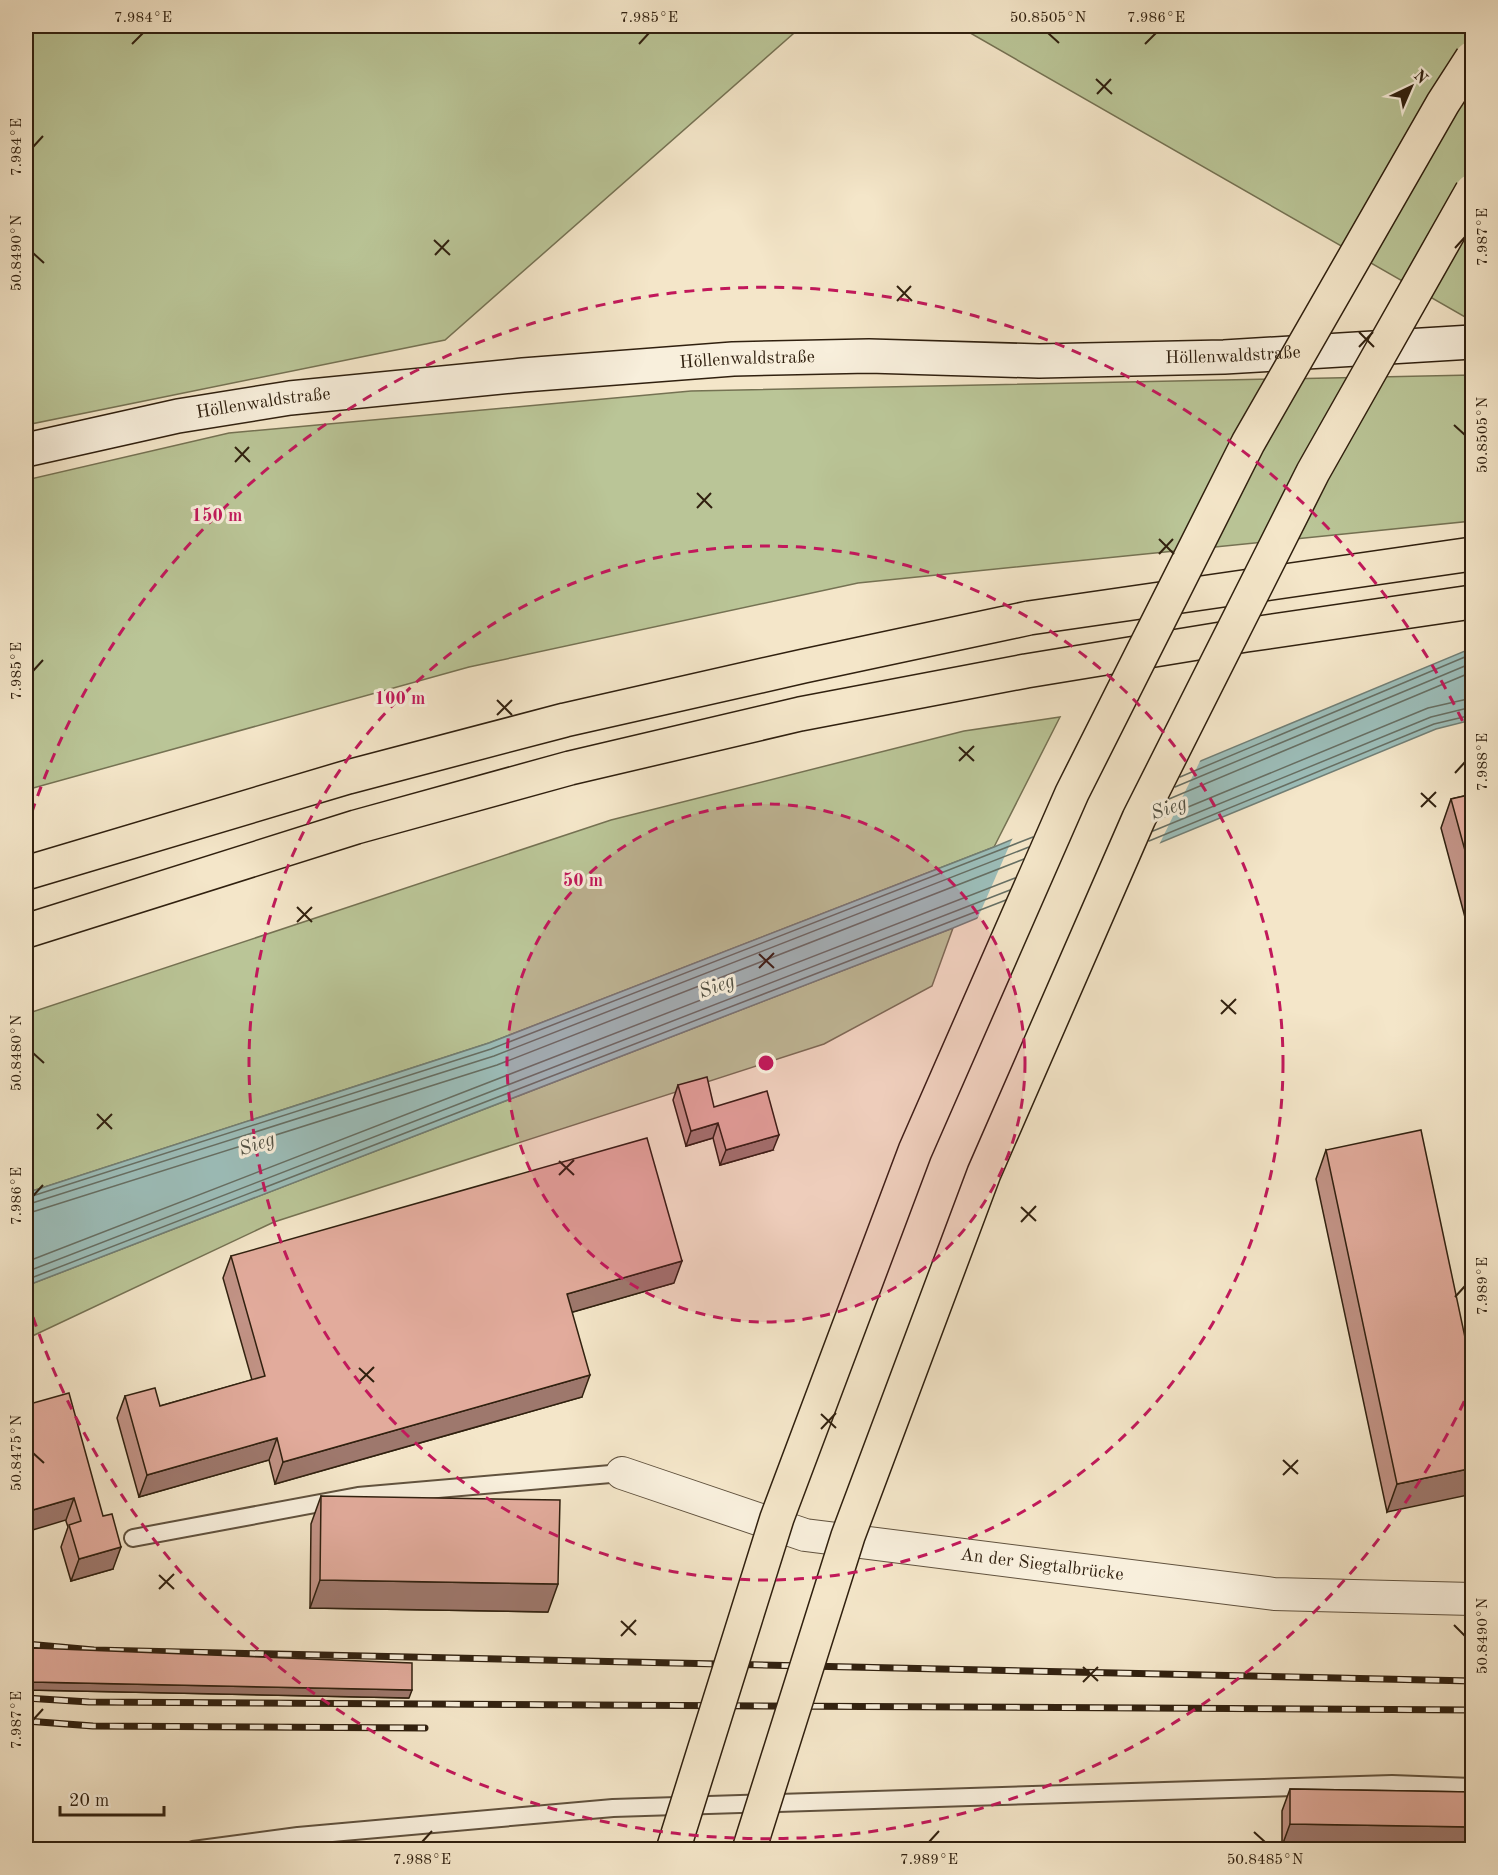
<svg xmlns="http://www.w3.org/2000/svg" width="1498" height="1875" viewBox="0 0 1498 1875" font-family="'Old Standard TT',serif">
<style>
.green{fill:#bac597;stroke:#757253;stroke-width:1.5}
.water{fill:#9cbeba;stroke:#717f76;stroke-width:1.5}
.pier{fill:#f4e6c9}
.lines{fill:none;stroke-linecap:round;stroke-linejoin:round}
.shore{stroke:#666f64;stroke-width:1.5}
.lane-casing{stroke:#61523e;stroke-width:20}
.street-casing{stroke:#61523e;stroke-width:34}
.secondary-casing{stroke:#30200f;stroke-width:36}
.highway-casing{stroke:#30200f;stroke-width:36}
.lane{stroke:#f8efdc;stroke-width:16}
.street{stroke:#f8efdc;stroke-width:32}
.secondary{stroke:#f8efdc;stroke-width:33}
.highway{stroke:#f4e6c9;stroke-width:33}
.rail-casing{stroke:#30200f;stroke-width:7}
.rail{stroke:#f8efdc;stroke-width:4.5;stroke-dasharray:14;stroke-linecap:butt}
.highway-bridge-casing{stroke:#30200f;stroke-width:36;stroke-linecap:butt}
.highway-bridge{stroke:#f4e6c9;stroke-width:33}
.wall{fill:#c29386;stroke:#30200f;stroke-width:1.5}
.shaded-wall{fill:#9e786d;stroke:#30200f;stroke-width:1.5}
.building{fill:#e2ab9c;stroke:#30200f;stroke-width:1.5}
.ticks{fill:none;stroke:#30200f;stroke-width:2}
.ring{fill:none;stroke:#c2185b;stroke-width:3;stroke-dasharray:10 8}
.labels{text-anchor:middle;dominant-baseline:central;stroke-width:6;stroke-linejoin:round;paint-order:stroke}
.street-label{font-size:18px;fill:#30200f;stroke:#f8efdc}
.water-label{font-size:20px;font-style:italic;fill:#504f42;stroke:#f8efdc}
.centre{fill:#c2185b;stroke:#f8efdc;stroke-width:3}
.ring-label{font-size:18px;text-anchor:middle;font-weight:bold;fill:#c2185b;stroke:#f8efdc;stroke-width:6;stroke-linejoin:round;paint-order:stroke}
.neatline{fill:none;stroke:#30200f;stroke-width:2}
.ticks-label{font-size:15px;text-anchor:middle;fill:#30200f}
</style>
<rect width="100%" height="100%" fill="#f4e6c9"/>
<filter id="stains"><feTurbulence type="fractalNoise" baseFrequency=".00333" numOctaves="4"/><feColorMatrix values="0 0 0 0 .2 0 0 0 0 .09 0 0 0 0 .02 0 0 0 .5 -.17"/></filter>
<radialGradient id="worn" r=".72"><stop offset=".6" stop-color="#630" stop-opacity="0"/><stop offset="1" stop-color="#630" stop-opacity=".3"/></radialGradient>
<g class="green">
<polygon points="26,26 802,26 445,340 26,425"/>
<polygon points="958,26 1472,26 1472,321"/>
<polygon points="1472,375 1472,521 858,583 469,667 26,790 26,480 229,433 691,391"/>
<polygon points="1060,717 994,847 489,1043 26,1193 26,1014 611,820 964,731"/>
<polygon points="953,928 932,986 824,1044 274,1222 26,1339 26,1286"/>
</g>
<polygon class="water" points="1472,648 1472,720 1436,729 953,928 26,1286 26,1193 489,1043 994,847"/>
<polygon class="pier" points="1201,759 1158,847 976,922 1014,835"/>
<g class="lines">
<g class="shore">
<polyline points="1180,777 1472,654"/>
<polyline points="1175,787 1472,663"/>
<polyline points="1169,799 1472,672"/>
<polyline points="1159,819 1428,708 1472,698"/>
<polyline points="1153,831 1431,717 1472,707"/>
<polyline points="1149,841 1434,724 1472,715"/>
<polyline points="26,1198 491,1049 1033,837"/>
<polyline points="26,1205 494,1056 1029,847"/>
<polyline points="26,1214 497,1065 1024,859"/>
<polyline points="26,1262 1015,878"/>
<polyline points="26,1272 1010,890"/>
<polyline points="26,1280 1006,900"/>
</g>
<defs>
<g id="lane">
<polyline points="133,1538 358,1496 622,1473"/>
<polyline points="193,1850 298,1836 613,1808 1392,1784 1472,1787"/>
</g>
<g id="street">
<path id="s1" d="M622,1473L805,1535L1274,1594L1472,1599"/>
</g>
<g id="secondary">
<path id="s2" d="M26,450L178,416L290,398L523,375L733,359L869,356L1039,361L1224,357L1472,342"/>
</g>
<g id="highway">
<polyline points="26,873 348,777 565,720 804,666 1029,618 1472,554"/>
<polyline points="26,931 356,827 570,768 800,714 1026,671 1246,635 1472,602"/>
</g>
</defs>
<use href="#lane" class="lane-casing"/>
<use href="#street" class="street-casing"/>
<use href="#secondary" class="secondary-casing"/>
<use href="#highway" class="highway-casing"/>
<use href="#lane" class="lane"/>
<use href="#street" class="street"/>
<use href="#secondary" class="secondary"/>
<use href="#highway" class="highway"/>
<defs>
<g id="rail">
<polyline points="26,1644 94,1650 1472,1681"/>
<polyline points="26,1698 89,1702 1472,1710"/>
<polyline points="26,1721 93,1726 425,1728"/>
</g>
</defs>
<use href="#rail" class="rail-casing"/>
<use href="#rail" class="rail"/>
<defs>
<g id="highway-bridge">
<polyline points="673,1850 777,1518 915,1151 1072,793 1248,443 1443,103 1472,58"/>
<polyline points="749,1850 848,1536 984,1173 1139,818 1313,472 1472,191"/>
</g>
</defs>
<use href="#highway-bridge" class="highway-bridge-casing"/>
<use href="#highway-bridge" class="highway-bridge"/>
</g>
<g class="wall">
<polygon points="1473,794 1473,947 1441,828 1451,799"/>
<polygon points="678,1085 714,1107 773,1150 720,1165 713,1138 686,1146 673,1100"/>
<polygon points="1326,1150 1473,1375 1387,1512 1316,1179"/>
<polygon points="231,1256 674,1283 572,1312 582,1397 275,1484 269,1460 139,1497 117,1418 125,1396 160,1406 252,1380 223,1278"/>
<polygon points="26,1405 113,1569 71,1581 61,1547 68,1527"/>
<polygon points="321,1496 548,1612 310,1608 311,1524"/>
<polygon points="33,1648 409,1698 28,1690 30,1656"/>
<polygon points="1290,1789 1473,1792 1282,1846 1282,1811"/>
</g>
<g class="shaded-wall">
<polygon points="718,1123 713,1138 686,1146 691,1131"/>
<polygon points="779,1135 773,1150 720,1165 726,1150"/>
<polygon points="682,1261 674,1283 559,1316 567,1294"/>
<polygon points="590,1375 582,1397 275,1484 283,1462"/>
<polygon points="277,1438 269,1460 139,1497 147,1475"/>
<polygon points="1473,1468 1473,1494 1387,1512 1397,1484"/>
<polygon points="74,1498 66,1520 26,1532 26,1512"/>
<polygon points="121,1547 113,1569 71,1581 79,1559"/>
<polygon points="320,1580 558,1584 548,1612 310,1608"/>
<polygon points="31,1682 412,1690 409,1698 28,1690"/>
<polygon points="1290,1824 1473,1827 1473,1849 1282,1846"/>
</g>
<g class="building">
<polygon points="1473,794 1473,880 1451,799"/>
<polygon points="707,1077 714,1107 767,1091 779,1135 726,1150 718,1123 691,1131 678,1085"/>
<polygon points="1421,1130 1473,1375 1473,1468 1397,1484 1326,1150"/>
<polygon points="647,1138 682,1261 567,1294 590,1375 283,1462 277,1438 147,1475 125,1396 155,1388 160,1406 265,1376 231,1256"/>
<polygon points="69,1393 103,1516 112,1514 121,1547 79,1559 69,1525 81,1521 74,1498 26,1512 26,1405"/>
<polygon points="321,1496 560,1500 558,1584 320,1580"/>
<polygon points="33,1648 412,1663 412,1690 31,1682"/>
<polygon points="1290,1789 1473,1792 1473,1827 1290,1824"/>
</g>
<path class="ticks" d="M1048,33L1059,43M132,44L143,33M639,44L649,33M1145,44L1156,33M1096,79L1112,94M1097,94L1111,79M33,147L43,136M434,240L450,255M1455,248L1465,237M33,253L44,263M435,255L449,240M897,286L912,301M897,301L911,286M1359,332L1374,347M1359,347L1373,332M1454,425L1465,435M235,447L250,462M235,462L249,447M697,493L712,508M697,508L711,493M1159,539L1174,554M1159,554L1173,539M33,671L43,660M497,700L512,715M497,715L512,700M959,747L974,761M959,761L974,746M1455,773L1465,762M1421,793L1436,807M1421,807L1436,792M297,907L312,922M297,922L312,907M759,954L774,968M759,968L774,953M1221,1000L1236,1014M1221,1014L1236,999M33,1053L44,1063M97,1114L112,1129M97,1129L112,1114M559,1161L574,1175M559,1175L574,1160M33,1196L43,1185M1021,1207L1036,1221M1021,1222L1036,1206M1455,1297L1465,1286M359,1368L374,1382M359,1382L374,1367M821,1414L836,1428M821,1429L836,1413M33,1453L44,1463M1283,1460L1298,1474M1283,1475L1298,1460M159,1575L174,1589M159,1589L174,1574M621,1621L636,1635M1454,1625L1465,1636M621,1636L636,1620M1083,1667L1098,1681M1083,1682L1098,1667M33,1720L43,1709M1254,1832L1265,1842M422,1842L432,1831M929,1842L939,1831"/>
<circle cx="766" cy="1063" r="259" fill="#c2185b" fill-opacity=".12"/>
<g class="ring">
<circle cx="766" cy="1063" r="259"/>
<circle cx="766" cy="1063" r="517"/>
<path d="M1472 1385A776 776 0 0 1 26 1296M26 830A776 776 0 0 1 1472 741"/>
</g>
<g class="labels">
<g class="street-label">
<text stroke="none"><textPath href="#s2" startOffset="1214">Höllenwaldstraße</textPath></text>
<text stroke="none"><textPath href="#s2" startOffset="728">Höllenwaldstraße</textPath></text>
<text stroke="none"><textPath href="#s2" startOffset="242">Höllenwaldstraße</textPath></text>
<text stroke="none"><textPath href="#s1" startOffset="432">An der Siegtalbrücke</textPath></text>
</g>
<g class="water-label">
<text transform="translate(1169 809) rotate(-19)">Sieg</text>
<text transform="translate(717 987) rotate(-21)">Sieg</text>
<text transform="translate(257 1145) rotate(-19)">Sieg</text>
</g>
</g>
<circle cx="766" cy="1063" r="9" class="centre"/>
<g class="ring-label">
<text x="217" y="521">150 m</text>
<text x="400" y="704">100 m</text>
<text x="583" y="886">50 m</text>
</g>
<rect width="1498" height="1875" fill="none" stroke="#f4e6c9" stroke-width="66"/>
<g transform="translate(1411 87) rotate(44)" stroke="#f8efdc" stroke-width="4.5" paint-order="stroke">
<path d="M0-4.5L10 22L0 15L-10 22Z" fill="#30200f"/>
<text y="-9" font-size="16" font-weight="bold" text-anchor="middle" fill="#30200f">N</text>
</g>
<path d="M60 1806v9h104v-9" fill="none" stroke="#30200f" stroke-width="3"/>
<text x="69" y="1806" font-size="18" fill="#30200f" stroke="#f8efdc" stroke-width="4.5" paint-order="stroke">20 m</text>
<rect x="33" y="33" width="1432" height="1809" class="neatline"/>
<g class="ticks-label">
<text x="143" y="22">7.984°E</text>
<text x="649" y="22">7.985°E</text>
<text x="1048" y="22">50.8505°N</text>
<text x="1156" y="22">7.986°E</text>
<text transform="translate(16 147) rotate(-90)" y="5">7.984°E</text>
<text transform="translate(1482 237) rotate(-90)" y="5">7.987°E</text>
<text transform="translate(16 253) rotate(-90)" y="5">50.8490°N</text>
<text transform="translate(1482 435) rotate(-90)" y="5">50.8505°N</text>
<text transform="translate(16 671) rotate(-90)" y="5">7.985°E</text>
<text transform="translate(1482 762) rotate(-90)" y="5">7.988°E</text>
<text transform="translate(16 1053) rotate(-90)" y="5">50.8480°N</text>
<text transform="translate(16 1196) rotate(-90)" y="5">7.986°E</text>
<text transform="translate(1482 1286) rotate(-90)" y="5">7.989°E</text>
<text transform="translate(16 1453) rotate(-90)" y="5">50.8475°N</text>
<text transform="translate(1482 1636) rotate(-90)" y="5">50.8490°N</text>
<text transform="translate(16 1720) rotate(-90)" y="5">7.987°E</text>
<text x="422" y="1864">7.988°E</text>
<text x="929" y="1864">7.989°E</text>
<text x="1265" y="1864">50.8485°N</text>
</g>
<rect width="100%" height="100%" filter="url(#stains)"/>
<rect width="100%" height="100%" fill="url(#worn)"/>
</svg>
